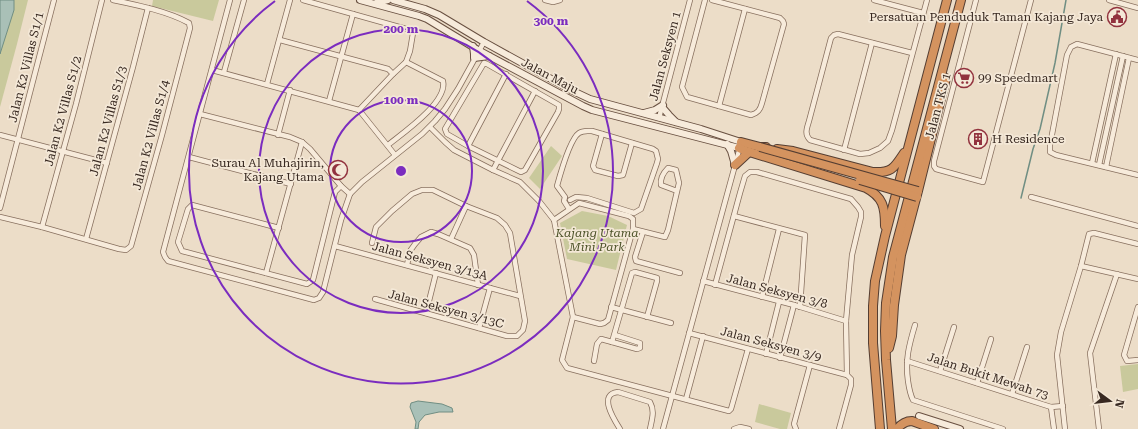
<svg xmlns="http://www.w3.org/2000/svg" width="1138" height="429" viewBox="0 0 1138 429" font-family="'Roboto Serif',serif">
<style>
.green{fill:#c9c99c}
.water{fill:#a9c0b7;stroke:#708e83}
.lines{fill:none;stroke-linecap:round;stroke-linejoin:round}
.stream{stroke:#708e83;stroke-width:1.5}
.street-casing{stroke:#876f5e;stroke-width:6}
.secondary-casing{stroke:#695041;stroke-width:8}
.highway-casing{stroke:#553e32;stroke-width:10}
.street{stroke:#f7ebdb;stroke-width:4.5}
.secondary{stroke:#f7ebdb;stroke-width:6}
.highway{stroke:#d4935f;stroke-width:8}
.highway-bridge-casing{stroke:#553e32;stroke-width:10;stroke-linecap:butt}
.highway-bridge{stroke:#d4935f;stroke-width:8}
.ring{fill:none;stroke:#7b2cbf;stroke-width:2}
.labels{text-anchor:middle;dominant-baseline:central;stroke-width:3.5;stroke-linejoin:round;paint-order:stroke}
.poi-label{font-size:12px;fill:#382921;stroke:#f4e8d7;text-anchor:end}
.street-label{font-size:12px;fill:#382921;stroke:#f4e8d7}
.park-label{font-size:12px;font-style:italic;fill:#4d5329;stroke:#f4e8d7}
.centre{fill:#7b2cbf;stroke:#f4e8d7;stroke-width:2}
.ring-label{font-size:12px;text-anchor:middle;font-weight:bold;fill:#7b2cbf;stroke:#f4e8d7;stroke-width:3.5;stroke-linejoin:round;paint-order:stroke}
</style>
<rect width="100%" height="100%" fill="#ecddc8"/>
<g class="green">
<polygon points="0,0 28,0 17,44 0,107"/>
<polygon points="153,0 219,0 213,21 152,6"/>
<polygon points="551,146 562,156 540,189 529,178"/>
<polygon points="582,211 608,216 627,225 616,270 567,259 560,223"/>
<polygon points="1138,364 1138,389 1123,392 1120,366"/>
<polygon points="759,404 791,413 787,429 780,429 755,422"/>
</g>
<g class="water">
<polygon points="0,0 14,0 14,10 0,54"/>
<polygon points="418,401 442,404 452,408 453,412 439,412 425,415 419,422 418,429 415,429 416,422 410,407 411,403"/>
</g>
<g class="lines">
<polyline class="stream" points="1021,198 1033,149 1040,129 1055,63 1066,0"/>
<defs>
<g id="street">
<polyline points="230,0 163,252 165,257 168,261 314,300 319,298 323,292 341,220 350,194 362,182 422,134 435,121 445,109 458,89 484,42"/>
<polyline points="303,0 410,30 413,33 410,51 406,62 393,74 359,110"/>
<polyline points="545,0 553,2 560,0"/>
<path d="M705,0L682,87L687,97L751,115C758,113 760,110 762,103L784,24L783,21L780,18L712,0"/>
<polyline points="874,0 923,13"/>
<polyline points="976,0 934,161 934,166 936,169 983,182 1031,0"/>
<polyline points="1109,0 1138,8"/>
<polyline points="280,40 388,69 393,74"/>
<path d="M912,53L838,34L834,35L831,38L809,121C807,128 804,134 810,140L860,154L869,153L880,148L888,141L892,130L927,0"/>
<polyline points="1138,60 1077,44 1071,47 1067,55 1050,145 1050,152 1056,155 1138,175"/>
<polyline points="212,70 359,110 395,155"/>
<polyline points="224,72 244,0"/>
<polyline points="267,84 290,0"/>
<polyline points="329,101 353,14"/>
<polyline points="719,106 745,9"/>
<polyline points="200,114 290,137 302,142 310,149 341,186 350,194"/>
<polyline points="659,118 690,0"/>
<polyline points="430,127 445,142 454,150 493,170 520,182 539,201 554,220 573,317 562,360 567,368 729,411 731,409 748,349"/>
<polyline points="602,134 593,166 595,170 618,176 623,175 632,143"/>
<polyline points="0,135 107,163"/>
<polyline points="278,135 290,90"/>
<path d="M388,145C403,133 448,102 443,81L406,62"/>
<polyline points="468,146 447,134 445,129 484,63 487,64 559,105 559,109 558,112 525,170 521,172 468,146 506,74"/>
<polyline points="844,150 872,43"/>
<polyline points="189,157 291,184"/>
<polyline points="1092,163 1116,54"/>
<polyline points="1099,165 1123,56"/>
<polyline points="1106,167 1129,58"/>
<polyline points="493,170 535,91"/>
<polyline points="1031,197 1138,226"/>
<polyline points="0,208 54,0"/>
<path d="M569,209L564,201L565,197L557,186C560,175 570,139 579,133C583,130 588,131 592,131L653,149L656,151L658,159L657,163L641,209L634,213L587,198L576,197L570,200"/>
<polyline points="734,216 805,235 800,307"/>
<path d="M0,217L42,227L119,249L126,250L131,246L162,135L190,28L189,23C167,11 137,5 113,0"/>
<polyline points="554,220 579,203 629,216 633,219 633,229 608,320 604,323 600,324 573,317"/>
<polyline points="42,227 76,104 102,0"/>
<polyline points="279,228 192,205 188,209 178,242 182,251 307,284 313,280 335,192 341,186"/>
<path d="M633,229L665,237L668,230L679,183L676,170L668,168C664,172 660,178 661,185L677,191"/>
<polyline points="643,232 635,257 636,261 680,273"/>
<polyline points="86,239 133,67 148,8"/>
<polyline points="451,239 466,206"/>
<polyline points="372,243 376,227 392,211 412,194 422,190 433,190 466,206 497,218 505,225 510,233 525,321 523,330 517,336 507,336 375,299"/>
<polyline points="335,246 520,296"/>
<polyline points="407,265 410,251 415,244 421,237 431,232 438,234 470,248 474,255 478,285"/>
<polyline points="1081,266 1138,279"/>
<polyline points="266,273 302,142"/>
<polyline points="703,281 794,305 846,321"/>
<polyline points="715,285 740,193 745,176 750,172 757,172 851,199 858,207 861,212 861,217 852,255 846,321 847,375 851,379 851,385 839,429"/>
<polyline points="762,297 779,229"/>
<polyline points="611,307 671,323"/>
<polyline points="1138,307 1124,355 1127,361 1138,360"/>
<polyline points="426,313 436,273"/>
<path d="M915,325C909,345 905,360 908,381C909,388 910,394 913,400L1003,429"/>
<polyline points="479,328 490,288"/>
<polyline points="689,333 847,375"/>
<polyline points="612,342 637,349 640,348 640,343 615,335"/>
<polyline points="766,354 779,302"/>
<polyline points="780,358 794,305"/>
<polyline points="594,361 597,344 601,339 612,342 632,273 635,272 657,278 657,281 647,317"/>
<polyline points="907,361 1051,407 1063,406"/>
<polyline points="940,371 954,327"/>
<polyline points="977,383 991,339"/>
<polyline points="1012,394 1027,347"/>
<polyline points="686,399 703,336"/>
<polyline points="1051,407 1054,429"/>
<path d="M620,429C615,421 597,394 618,392L650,402C655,411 652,419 650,429"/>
<polyline points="663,429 740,147"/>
<polyline points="734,429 740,427 749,429"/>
<polyline points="796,429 794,424 810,365"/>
<polyline points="1065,429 1057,355 1061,332 1081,266 1089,234 1094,233 1138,244"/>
<polyline points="1099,429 1090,353 1117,274"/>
</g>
<g id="secondary">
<polyline points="360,0 419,16 427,19 478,50 583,106 592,110 739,148"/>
<polyline points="393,0 425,9 439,15 484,42 573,91 590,99 701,129 741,142"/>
<polyline points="376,3 388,0"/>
<polyline points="473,46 474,54 474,58 489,56"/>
<polyline points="662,107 669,115 676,122"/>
<polyline points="644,113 655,110 663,105"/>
<polyline points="727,144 731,151 735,165"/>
<polyline points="919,416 960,429"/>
</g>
<g id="highway">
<polyline points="741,142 760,147 766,147"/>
<path d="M739,148L743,150L866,188C883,197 885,207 885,226"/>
<path d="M777,149L793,151L873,172C892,173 894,168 904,153"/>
<polyline points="735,165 749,152"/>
<polyline points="889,348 892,336 894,305 901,255 918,191 946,78"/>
<polyline points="880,429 873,343 873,306 875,281 885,236 947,0"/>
<polyline points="892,429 886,360 885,331 886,303 893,257 961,0"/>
<path d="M897,429C901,424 905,421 912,421L934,429"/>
</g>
</defs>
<use href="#street" class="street-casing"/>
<use href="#secondary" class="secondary-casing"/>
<use href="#highway" class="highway-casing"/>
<use href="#street" class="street"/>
<use href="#secondary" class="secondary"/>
<use href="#highway" class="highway"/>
<defs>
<g id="highway-bridge">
<polyline points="760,147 918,191"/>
<polyline points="860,180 917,197"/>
</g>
</defs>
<use href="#highway-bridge" class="highway-bridge-casing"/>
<use href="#highway-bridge" class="highway-bridge"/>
</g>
<g class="ring">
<circle cx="401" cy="171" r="71"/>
<circle cx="401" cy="171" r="142"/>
<path d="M527 1A212 212 0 1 1 275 1"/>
</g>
<defs>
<symbol id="civic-ring" viewBox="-11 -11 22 22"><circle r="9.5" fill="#f4e8d7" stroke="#92323e" stroke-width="1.5"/><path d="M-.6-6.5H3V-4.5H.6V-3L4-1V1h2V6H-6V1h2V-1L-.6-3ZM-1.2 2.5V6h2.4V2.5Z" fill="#92323e"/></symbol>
<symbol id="supermarket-ring" viewBox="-11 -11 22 22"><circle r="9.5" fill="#f4e8d7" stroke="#92323e" stroke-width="1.5"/><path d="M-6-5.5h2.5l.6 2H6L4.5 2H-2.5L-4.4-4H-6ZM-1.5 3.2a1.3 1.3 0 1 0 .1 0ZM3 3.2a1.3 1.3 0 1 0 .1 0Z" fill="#92323e"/></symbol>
<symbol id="building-ring" viewBox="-11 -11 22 22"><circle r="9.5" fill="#f4e8d7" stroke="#92323e" stroke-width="1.5"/><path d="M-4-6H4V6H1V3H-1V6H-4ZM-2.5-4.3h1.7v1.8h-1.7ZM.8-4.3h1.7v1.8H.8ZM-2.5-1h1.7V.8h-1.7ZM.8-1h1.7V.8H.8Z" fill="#92323e"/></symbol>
<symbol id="mosque-ring" viewBox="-11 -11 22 22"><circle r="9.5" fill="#f4e8d7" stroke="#92323e" stroke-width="1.5"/><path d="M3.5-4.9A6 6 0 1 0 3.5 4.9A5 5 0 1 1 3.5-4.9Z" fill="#92323e"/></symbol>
</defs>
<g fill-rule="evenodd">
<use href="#civic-ring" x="1106" y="6" width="22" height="22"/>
<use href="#supermarket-ring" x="953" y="67" width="22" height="22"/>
<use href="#building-ring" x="967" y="128" width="22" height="22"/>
<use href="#mosque-ring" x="327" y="159" width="22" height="22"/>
</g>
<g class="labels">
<g class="poi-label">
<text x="1103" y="17">Persatuan Penduduk Taman Kajang Jaya</text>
<text x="978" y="78" text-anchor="start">99 Speedmart</text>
<text x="992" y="139" text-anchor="start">H Residence</text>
<text x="324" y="163">Surau Al Muhajirin,<tspan x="324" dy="14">Kajang Utama</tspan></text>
</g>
<g class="street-label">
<text transform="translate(665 56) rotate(-75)">Jalan Seksyen 1</text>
<text transform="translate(26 67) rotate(-76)">Jalan K2 Villas S1/1</text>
<text transform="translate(550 76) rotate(28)">Jalan Maju</text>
<text transform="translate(938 106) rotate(-75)">Jalan TKS 1</text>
<text transform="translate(63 111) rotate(-75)">Jalan K2 Villas S1/2</text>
<text transform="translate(108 121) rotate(-75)">Jalan K2 Villas S1/3</text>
<text transform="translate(151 135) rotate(-75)">Jalan K2 Villas S1/4</text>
<text transform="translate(430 261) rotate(15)">Jalan Seksyen 3/13A</text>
<text transform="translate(777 291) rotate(15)">Jalan Seksyen 3/8</text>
<text transform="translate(446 309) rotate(15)">Jalan Seksyen 3/13C</text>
<text transform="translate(771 344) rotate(15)">Jalan Seksyen 3/9</text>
<text transform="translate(988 376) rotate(18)">Jalan Bukit Mewah 73</text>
</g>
<g class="park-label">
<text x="597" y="233">Kajang Utama<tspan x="597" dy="14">Mini Park</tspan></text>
</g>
</g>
<circle cx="401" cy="171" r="6" class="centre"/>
<g class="ring-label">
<text x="551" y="25">300 m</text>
<text x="401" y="33">200 m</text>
<text x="401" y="104">100 m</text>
</g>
<g transform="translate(1110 401) rotate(105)" stroke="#f4e8d7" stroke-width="3" paint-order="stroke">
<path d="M0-3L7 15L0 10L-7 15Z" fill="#382921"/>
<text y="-6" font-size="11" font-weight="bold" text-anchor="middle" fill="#382921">N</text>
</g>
</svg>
